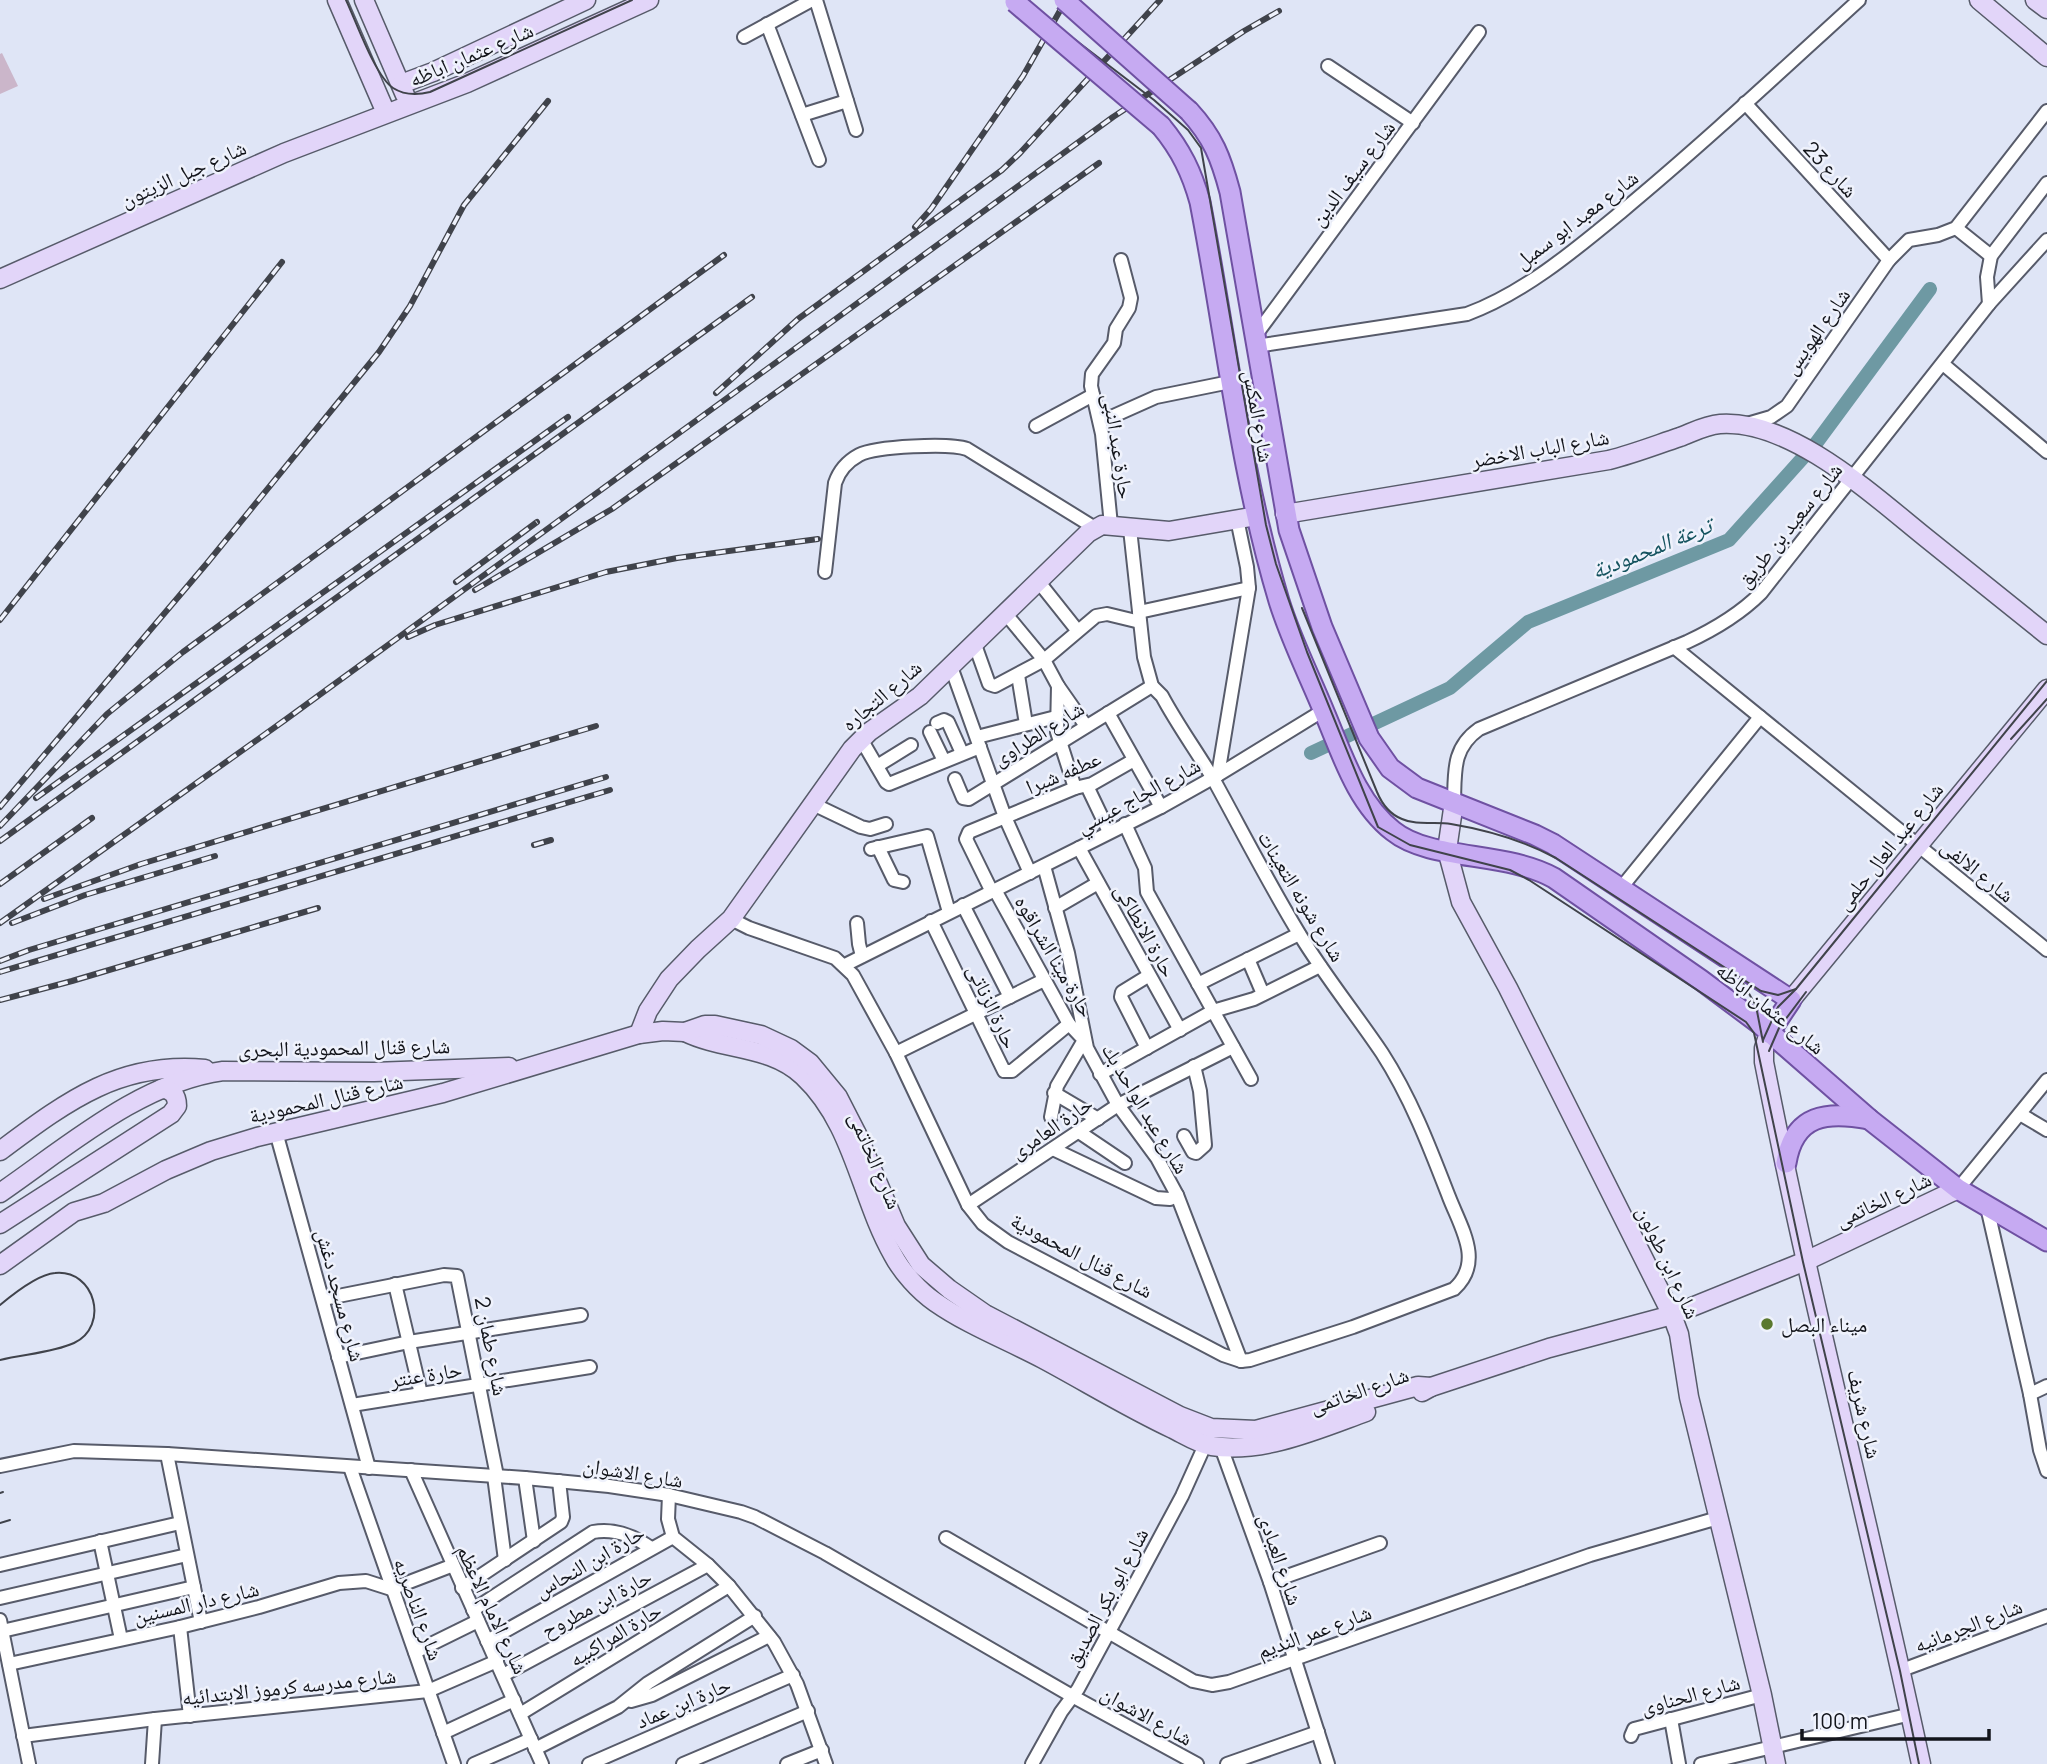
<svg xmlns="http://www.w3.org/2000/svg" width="2047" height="1764" viewBox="0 0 2047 1764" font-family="Manrope,'Noto Naskh Arabic',sans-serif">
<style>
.green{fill:#cbb6ca}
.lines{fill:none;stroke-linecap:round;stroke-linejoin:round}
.canal{stroke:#6e99a3;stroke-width:14}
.street-casing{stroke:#575b6a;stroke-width:16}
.secondary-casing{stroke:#575b6a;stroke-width:21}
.primary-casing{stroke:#6f51a2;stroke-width:23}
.street{stroke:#fff;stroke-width:12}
.secondary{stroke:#e2d5f9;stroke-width:18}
.primary{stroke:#c6aaf2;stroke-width:19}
.tram{stroke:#40434b;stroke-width:2}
.rail-casing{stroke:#40434b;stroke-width:6}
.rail{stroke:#eff2fc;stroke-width:3.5;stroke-dasharray:10;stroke-linecap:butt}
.primary-bridge-casing{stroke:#6f51a2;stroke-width:23;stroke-linecap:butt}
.primary-bridge{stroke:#c6aaf2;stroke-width:19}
.poi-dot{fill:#5a782e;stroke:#eff2fc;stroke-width:2.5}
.labels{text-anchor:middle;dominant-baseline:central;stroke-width:5;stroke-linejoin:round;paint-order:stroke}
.street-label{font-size:21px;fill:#13151b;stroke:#eff2fc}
.poi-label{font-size:21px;fill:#13151b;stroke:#eff2fc;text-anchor:start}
.water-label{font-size:23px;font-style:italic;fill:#13525e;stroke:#eff2fc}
</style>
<rect width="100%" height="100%" fill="#dfe5f6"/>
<polygon class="green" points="2,53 18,86 0,94 0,54"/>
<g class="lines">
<polyline class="canal" points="1311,753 1450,688 1528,622 1729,540 1817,442 1930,289"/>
<defs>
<g id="street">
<polyline points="816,0 856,130"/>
<polyline points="767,24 819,160"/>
<polyline points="744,37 812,0"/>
<polyline points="1328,66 1413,123"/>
<polyline points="1745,103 1889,260"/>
<polyline points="802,115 847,101"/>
<polyline points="1956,228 1991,256"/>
<polyline points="1989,304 1987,277 1991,256 2047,183"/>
<polyline points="1255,336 1479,32"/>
<path d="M1256,346L1467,314C1524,293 1575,250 1621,212C1703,144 1781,71 1859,0"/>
<polyline points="1943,364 2047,452"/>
<polyline points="1100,422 1156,397 1230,382"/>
<polyline points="1747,424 1771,417 1787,406 1889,260 1909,240 1938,235 1956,228 2047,111"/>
<polyline points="1036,426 1093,395"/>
<polyline points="1111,525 1102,434 1091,386 1092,374 1114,343 1116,329 1129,308 1131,298 1121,260"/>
<path d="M825,572L835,483C839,471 848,461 859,455C876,446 950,443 967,449L1095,528"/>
<polyline points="1038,581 1077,630"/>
<polyline points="1139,612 1249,588"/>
<polyline points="1005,613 1044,660 1058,686 1086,726"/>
<polyline points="974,642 989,684 995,686 1044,660 1096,616 1107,614 1140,622"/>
<polyline points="1674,647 2047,950"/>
<polyline points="950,664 1005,817 1030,873"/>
<polyline points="1018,675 1026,724"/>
<polyline points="1058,686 1057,732 1075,788"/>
<polyline points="1108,713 1161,807"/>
<polyline points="937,723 944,720 948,722 962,753"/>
<polyline points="930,732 944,761"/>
<polyline points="977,737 1056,717"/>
<polyline points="861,739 886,782 889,784 980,747"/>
<polyline points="877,766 911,745"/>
<polyline points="1218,775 1324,710"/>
<polyline points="955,779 963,798 969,799 1152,686"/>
<polyline points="1087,786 1109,832"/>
<path d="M1454,802C1455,772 1452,748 1479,729L1687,642C1715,629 1739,615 1761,593L1989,304L2047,240"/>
<polyline points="813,804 861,827 870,829 886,824"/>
<polyline points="1125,824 1145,868 1147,892 1251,1079"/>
<polyline points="878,847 894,880 903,882"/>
<polyline points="1079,848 1180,1030"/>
<polyline points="871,849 927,836 949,912"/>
<polyline points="1044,866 1068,953 1087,1048 1118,1105 1157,1158 1177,1195 1241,1361"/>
<polyline points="1621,888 1760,717"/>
<polyline points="995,890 1069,1024 1084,1040 1057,1086 1051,1117"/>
<polyline points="992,892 966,839 969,832 1075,788 1092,784 1134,760"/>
<polyline points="963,905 1010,997"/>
<polyline points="1055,908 1098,883"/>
<path d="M731,919L749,928L835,958L853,975L896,1053L968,1205L983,1224L1008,1242L1223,1355L1241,1361L1250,1360L1353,1327L1454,1289C1484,1262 1461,1228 1449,1197C1430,1148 1411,1098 1382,1053C1355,1013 1325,976 1300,935C1270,886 1243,833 1215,782C1198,753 1178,726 1162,696L1152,686L1144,657L1130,529"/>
<polyline points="931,921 1004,1071 1012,1071 1069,1024"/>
<polyline points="857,923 859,944 862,956"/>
<polyline points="1248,959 1263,994"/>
<polyline points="845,965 1161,807 1218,775 1249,588 1247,567 1237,519"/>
<polyline points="1198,984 1299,934"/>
<polyline points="1147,1048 1121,997 1122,992 1148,976"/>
<polyline points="896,1053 1044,980"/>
<polyline points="1100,1074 1213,1011 1254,999 1320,966"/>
<polyline points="1054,1093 1098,1119"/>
<polyline points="2020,1114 2047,1130"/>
<polyline points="276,1132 369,1468"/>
<polyline points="1079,1132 1125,1163"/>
<polyline points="1184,1136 1193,1152 1196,1153 1205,1145 1200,1091 1194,1066"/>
<polyline points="1053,1149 1156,1198 1170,1199 1177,1195"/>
<polyline points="1958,1189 2047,1080"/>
<polyline points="968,1205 1118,1105 1233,1047"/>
<polyline points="1987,1207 2030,1394 2040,1450 2047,1471"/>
<polyline points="395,1284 421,1394"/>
<polyline points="323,1299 444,1275 457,1276 497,1476"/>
<polyline points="338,1357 409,1342 581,1315"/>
<polyline points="2030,1394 2047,1386"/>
<polyline points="352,1405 590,1367"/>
<polyline points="1221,1447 1270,1582 1328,1764"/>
<polyline points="167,1454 201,1622"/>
<polyline points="0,1466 74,1451 167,1454 525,1478 609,1486 669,1495 741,1512 755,1517 825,1553 1072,1696 1197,1764"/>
<polyline points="350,1467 454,1764"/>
<polyline points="411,1470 542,1764"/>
<polyline points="494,1476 505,1560"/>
<polyline points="525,1478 534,1541"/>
<polyline points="669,1495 668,1519 673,1537 708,1565 729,1586 774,1642 797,1684 826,1764"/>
<polyline points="946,1538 1193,1681 1212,1685 1229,1682 1590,1555 1718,1518"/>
<polyline points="100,1541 121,1639"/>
<polyline points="0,1565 180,1523"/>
<polyline points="1270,1582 1380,1543"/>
<polyline points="462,1588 561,1522 563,1517 559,1481"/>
<polyline points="0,1598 187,1555"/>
<path d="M473,1610L593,1532C615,1528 634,1536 651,1548"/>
<polyline points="0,1620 29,1764"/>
<polyline points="180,1627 190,1716"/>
<polyline points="2,1631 194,1587"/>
<polyline points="487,1641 673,1537"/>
<polyline points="415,1652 478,1621"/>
<polyline points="9,1664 180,1627 259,1607 339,1583 366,1581 391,1589 451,1566"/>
<polyline points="1902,1670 2047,1616"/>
<polyline points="503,1675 708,1565"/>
<polyline points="631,1701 652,1695 769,1636"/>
<polyline points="520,1714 729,1586"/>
<polyline points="1671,1719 1679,1764"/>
<polyline points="443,1733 514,1700"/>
<polyline points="23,1736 155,1719 428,1691 497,1661"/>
<polyline points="1631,1736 1634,1729 1638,1728 1762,1695"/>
<polyline points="535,1749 618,1707 648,1683 755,1616"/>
<polyline points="152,1764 155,1719"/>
<polyline points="474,1764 531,1739"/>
<polyline points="589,1764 793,1675"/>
<polyline points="683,1764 808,1711"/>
<polyline points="787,1764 822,1750"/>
<polyline points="1032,1764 1061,1712 1078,1689 1136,1582 1182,1496 1205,1445"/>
<polyline points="1227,1764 1318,1732"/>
<polyline points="1701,1764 1911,1714"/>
</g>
<g id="secondary">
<polyline points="337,0 386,113"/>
<polyline points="364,0 405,95"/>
<polyline points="1979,0 2047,57"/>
<polyline points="2035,0 2047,9"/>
<polyline points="401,84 433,72 586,0"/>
<polyline points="0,279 284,153 467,83 649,0"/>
<path d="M1285,514L1609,460C1633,454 1656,445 1680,437C1693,432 1706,425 1720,424C1793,419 1877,499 1930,541C1969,572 2008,604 2047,635"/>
<polyline points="1454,802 1447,850 1461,902 1508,988 1672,1315 1679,1334 1689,1397 1762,1695 1776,1764"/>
<polyline points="1791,1000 2047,689"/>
<path d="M685,1032C724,1051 770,1045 803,1076C854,1124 860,1197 893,1255C902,1272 919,1291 935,1302C968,1325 1007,1340 1043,1359C1086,1382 1128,1408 1173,1429C1185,1435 1199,1444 1212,1446C1263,1454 1319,1429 1366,1412"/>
<path d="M1769,1033L1764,1048V1062C1810,1298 1871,1530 1921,1764"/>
<polyline points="639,1034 648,1011 669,979 698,949 731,919 852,749 869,732 920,696 1088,533 1102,525 1169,531 1257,516"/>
<path d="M0,1151C66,1102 119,1061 205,1069"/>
<path d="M0,1193C67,1147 141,1082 223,1071L374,1072L509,1067"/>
<path d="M0,1224L171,1114L177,1106C177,1095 172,1089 161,1089"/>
<polyline points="0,1265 74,1212 104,1203 166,1170 211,1151 257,1137 443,1093 639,1034 663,1031 685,1032 705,1025 715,1025 761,1035 791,1049 810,1063 838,1097 858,1136 896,1226 921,1265 949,1289 985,1314 1180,1416 1211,1428 1256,1430 1418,1386 1431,1387"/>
<polyline points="1422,1392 1431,1387 1549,1348 1672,1315 1808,1260 1958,1189"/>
</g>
<g id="primary">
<path d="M1189,111C1213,137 1221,158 1230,192L1289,530L1322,627L1369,738L1390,768L1417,788L1535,835L1553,844L1791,1000L1769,1033"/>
<path d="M1161,126C1181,150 1192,173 1200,202C1226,336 1240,471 1279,601C1291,640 1310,677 1325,714C1342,754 1357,803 1393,831C1430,861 1506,851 1554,878L1701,980L1760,1024L1869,1119L1958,1189L2047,1241"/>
<path d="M1786,1163C1794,1114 1827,1111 1869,1119"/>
</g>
</defs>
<use href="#street" class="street-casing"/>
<use href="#secondary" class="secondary-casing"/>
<use href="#primary" class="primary-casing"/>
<use href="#street" class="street"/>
<use href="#secondary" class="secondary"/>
<use href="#primary" class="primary"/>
<g class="tram">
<path d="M346,0C356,21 375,76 393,88C404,95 418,95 430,92L632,0"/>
<polyline points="1023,0 1154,100 1188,130 1201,148 1266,525 1276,564 1307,652 1378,827 1410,845 1510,870 1529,880 1746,1022 1754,1033 1803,1262 1900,1671 1919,1764"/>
<path d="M1302,608L1377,792C1382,804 1389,814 1402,819C1417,826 1435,821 1451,824C1487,830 1524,841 1556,858L1761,991L1778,995L1796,989"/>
<polyline points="2011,739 2047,699"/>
<polyline points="1743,983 1756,1006 1763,1042"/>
<polyline points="1763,1040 1778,1007 1796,989 2047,681"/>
<polyline points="1769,1051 1779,1028 1806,992"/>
<path d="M0,1305C12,1295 39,1274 55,1273C95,1269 110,1326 74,1343C52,1353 23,1354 0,1360"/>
<polyline points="0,1493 3,1492"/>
<polyline points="0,1523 10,1520"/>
</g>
<defs>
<g id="rail">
<polyline points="915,227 931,209 1023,76 1066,0"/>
<polyline points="716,393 798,319 1002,170 1020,153 1160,0"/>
<polyline points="456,582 537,522"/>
<polyline points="475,590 612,509 1099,163"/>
<polyline points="0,620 282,262"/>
<polyline points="408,637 435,625 606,572 677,558 818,539"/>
<polyline points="36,798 568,417"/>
<polyline points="0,807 208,562 379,352 410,306 464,205 548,101"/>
<polyline points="0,826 107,714 183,652 724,255"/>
<polyline points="0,841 752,297"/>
<polyline points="534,845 551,840"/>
<polyline points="0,884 92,818"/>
<polyline points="44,899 141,864 596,726"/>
<polyline points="0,923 285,720 1113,117 1244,31 1279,11"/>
<polyline points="12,923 85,895 215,856"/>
<polyline points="0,961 29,950 606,777"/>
<polyline points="0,972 610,790"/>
<polyline points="0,1000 72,981 318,908"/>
</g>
</defs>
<use href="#rail" class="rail-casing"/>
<use href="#rail" class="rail"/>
<defs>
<g id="primary-bridge">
<polyline points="1064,0 1189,111"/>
<polyline points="1015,2 1161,126"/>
</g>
</defs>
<use href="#primary-bridge" class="primary-bridge-casing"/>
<use href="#primary-bridge" class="primary-bridge"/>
</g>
<circle class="poi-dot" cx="1767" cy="1324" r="7"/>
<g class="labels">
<g class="street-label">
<text transform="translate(471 54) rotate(-23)">شارع عثمان اباظه</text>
<text transform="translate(1831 169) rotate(47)">شارع 23</text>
<text transform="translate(183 173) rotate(-24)">شارع جبل الزيتون</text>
<text transform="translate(1352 173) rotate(-53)">شارع سيف الدين</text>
<text transform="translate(1576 219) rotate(-37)">شارع معبد ابو سمبل</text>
<text transform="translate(1816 331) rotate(-55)">شارع الهويس</text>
<text transform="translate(1259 416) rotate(80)">شارع المكس</text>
<text transform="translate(1119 446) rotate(81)">حارة عبد النبى</text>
<text transform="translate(1540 448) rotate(-10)">شارع الباب الاخضر</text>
<text transform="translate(1789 525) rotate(-51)">شارع سعيد بن طريق</text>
<text transform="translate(881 695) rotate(-40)">شارع التجاره</text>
<text transform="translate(1038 733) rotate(-32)">شارع الطراوى</text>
<text transform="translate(1063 772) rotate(-23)">عطفه شبرا</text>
<text transform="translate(1138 795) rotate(-28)">شارع الحاج عيسي</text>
<text transform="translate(1889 846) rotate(-51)">شارع عبد العال حلمى</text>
<text transform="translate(1978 870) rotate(39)">شارع الالفى</text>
<text transform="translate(1302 896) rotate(59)">شارع شونه التعينات</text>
<text transform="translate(1146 930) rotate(61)">حارة الانطاكى</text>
<text transform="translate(1055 956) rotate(60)">حارة مينا الشراقوه</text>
<text transform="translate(993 1006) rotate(65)">حارة الزناتى</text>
<text transform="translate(1771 1008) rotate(39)">شارع عثمان اباظه</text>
<text transform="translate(344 1047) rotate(-1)">شارع قنال المحمودية البحرى</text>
<text transform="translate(326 1098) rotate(-13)">شارع قنال المحمودية</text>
<text transform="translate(1146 1108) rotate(59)">شارع عبد الواحد بك</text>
<text transform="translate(1051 1127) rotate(-34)">حارة العامرى</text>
<text transform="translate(876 1160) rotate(67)">شارع الخاتمى</text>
<text transform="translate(1883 1199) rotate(-25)">شارع الخاتمى</text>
<text transform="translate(1082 1255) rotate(28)">شارع قنال المحمودية</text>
<text transform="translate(1669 1262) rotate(65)">شارع ابن طولون</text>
<text transform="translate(341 1295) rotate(75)">شارع مسجد دغش</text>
<text transform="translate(492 1346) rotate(79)">شارع طمان 2</text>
<text transform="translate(426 1374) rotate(-9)">حارة عنتر</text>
<text transform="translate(1359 1390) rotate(-19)">شارع الخاتمى</text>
<text transform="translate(1865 1414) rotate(77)">شارع شريف</text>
<text transform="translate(633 1472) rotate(9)">شارع الاشوان</text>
<text transform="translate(1281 1559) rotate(71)">شارع العبادى</text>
<text transform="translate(589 1561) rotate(-30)">حارة ابن النحاس</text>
<text transform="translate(1106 1597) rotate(-62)">شارع ابو بكر الصديق</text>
<text transform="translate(196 1602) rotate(-13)">شارع دار المسنين</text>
<text transform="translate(596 1603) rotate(-28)">حارة ابن مطروح</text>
<text transform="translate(419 1609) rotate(70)">شارع الناصريه</text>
<text transform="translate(493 1609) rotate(65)">شارع الامام الاعظم</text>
<text transform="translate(1968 1625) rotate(-21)">شارع الجرمانيه</text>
<text transform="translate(1314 1631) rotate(-20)">شارع عمر النديم</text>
<text transform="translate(615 1634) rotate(-31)">حارة المراكبيه</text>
<text transform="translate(289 1686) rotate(-6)">شارع مدرسه كرموز الابتدائيه</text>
<text transform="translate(1690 1694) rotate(-15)">شارع الحناوى</text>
<text transform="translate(683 1702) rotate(-23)">حارة ابن عماد</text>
<text transform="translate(1147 1715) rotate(29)">شارع الاشوان</text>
</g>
<g class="poi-label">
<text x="1781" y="1324">ميناء البصل</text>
</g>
<g class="water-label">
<text transform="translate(1651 547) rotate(-22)">ترعة المحمودية</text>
</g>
</g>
<path d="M1802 1729v10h187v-10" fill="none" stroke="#13151b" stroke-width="3.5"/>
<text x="1812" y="1729" font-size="21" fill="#13151b" stroke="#eff2fc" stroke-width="5" paint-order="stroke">100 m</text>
</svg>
